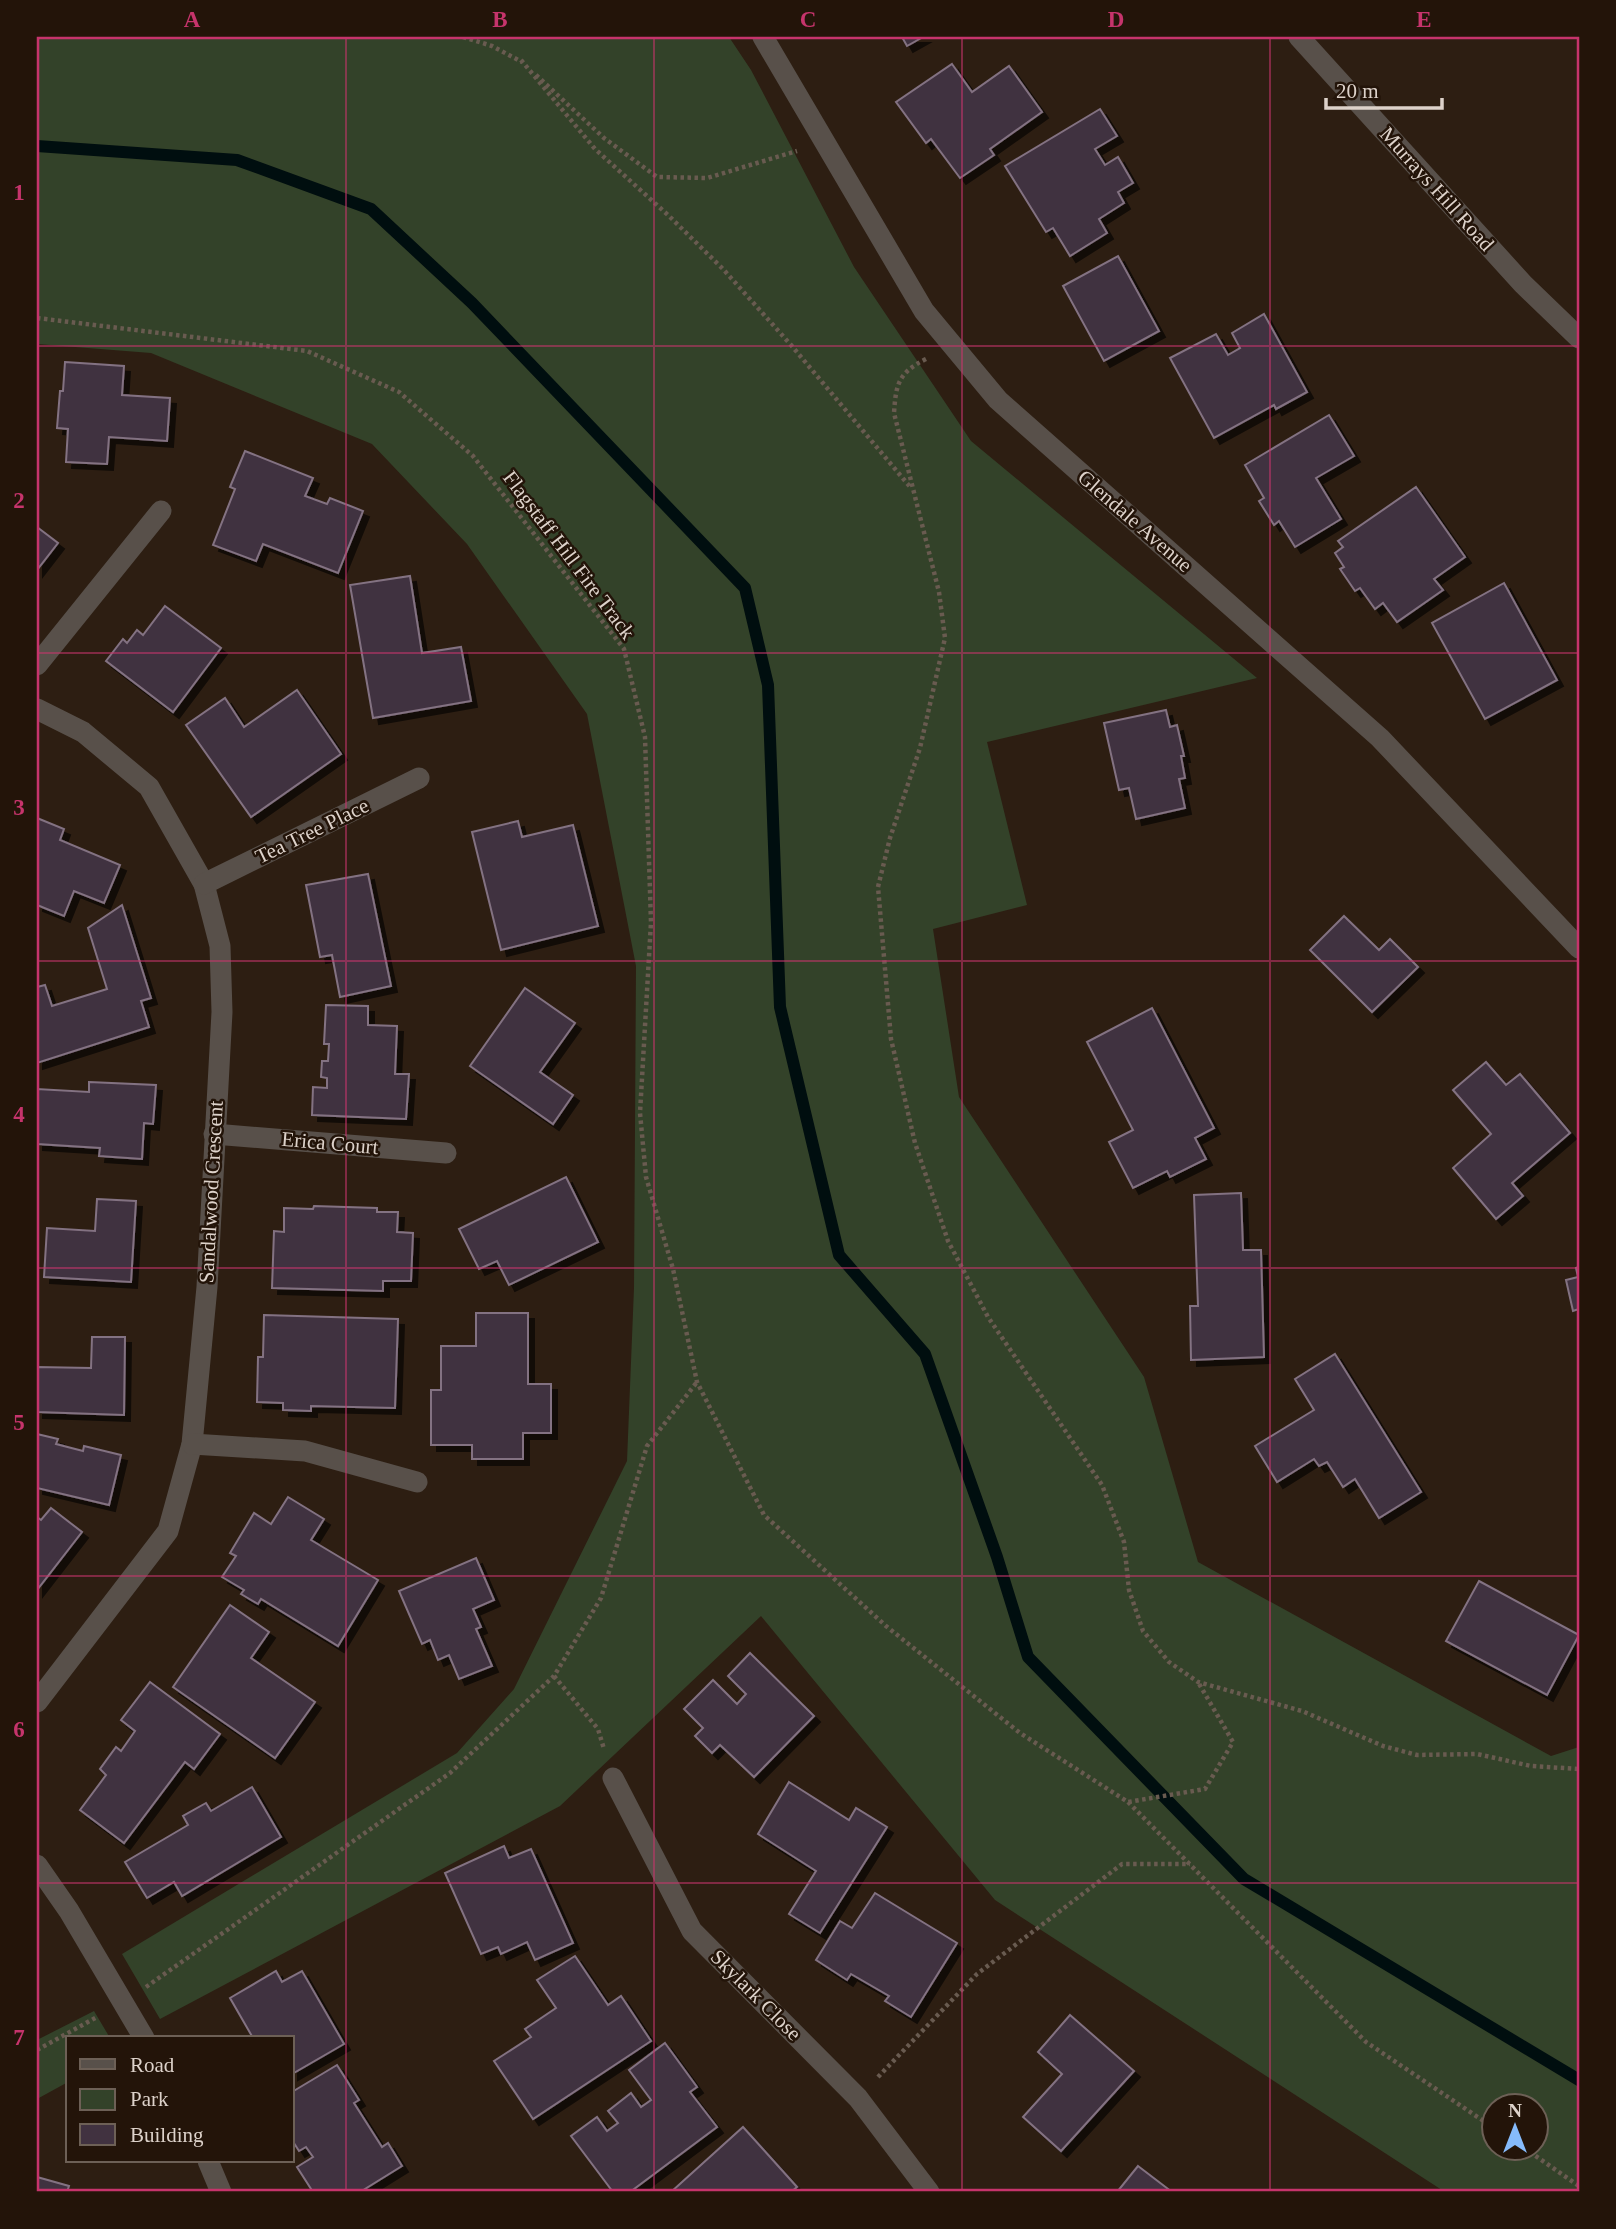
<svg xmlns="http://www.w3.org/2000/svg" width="1616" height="2229" viewBox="0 0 1616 2229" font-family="Georgia,serif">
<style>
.green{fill:#334229;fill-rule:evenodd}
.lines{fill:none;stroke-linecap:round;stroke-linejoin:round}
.stream{stroke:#000e0f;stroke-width:12}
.building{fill:#413240;stroke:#837282;stroke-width:2;filter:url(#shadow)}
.path{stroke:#695b50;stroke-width:4.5;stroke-dasharray:3.5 3.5;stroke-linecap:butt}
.street{stroke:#58504a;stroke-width:21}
.grid{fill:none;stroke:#c6346c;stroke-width:2;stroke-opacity:0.55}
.labels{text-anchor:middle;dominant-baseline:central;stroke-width:5;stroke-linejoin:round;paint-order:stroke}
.street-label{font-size:21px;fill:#ddd2ca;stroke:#231409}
.neatline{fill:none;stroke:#c6346c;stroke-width:2.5}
.grid-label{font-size:23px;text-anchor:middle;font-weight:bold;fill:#c6346c}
</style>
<defs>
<filter id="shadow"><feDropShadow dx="6" dy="6" stdDeviation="0" flood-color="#0009"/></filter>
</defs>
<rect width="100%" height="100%" fill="#2d1e12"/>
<g class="green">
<path d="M37,37H729L751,70L854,267L971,441L1257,678L987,742L1027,905L933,929L959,1097L1144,1377L1198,1562L1551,1756L1579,1747V2192H1445L995,1900L761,1616L560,1806L160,2019L122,1954L457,1753L514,1689L627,1461L634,1288L636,966L587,714L467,544L372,444L151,353L37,344ZM1494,2106H1536V2148H1494Z"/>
<polygon points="94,2011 110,2038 68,2038 68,2082 37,2099 37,2040"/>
</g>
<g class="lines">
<polyline class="stream" points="37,146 237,160 371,209 472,303 745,588 768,685 780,1007 839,1255 925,1354 997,1557 1028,1657 1244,1879 1579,2080"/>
</g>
<g class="building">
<polygon points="902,37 923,37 907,46"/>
<polygon points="952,64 972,92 1009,66 1042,112 990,149 994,155 960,178 931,139 926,143 896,102"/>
<polygon points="1100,109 1117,136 1095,149 1105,165 1118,157 1133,183 1118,192 1124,203 1099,219 1107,233 1070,256 1053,228 1046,232 1005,166"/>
<polygon points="1118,256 1159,331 1104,361 1063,286"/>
<polygon points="1264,314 1307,392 1276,409 1274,405 1214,438 1170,358 1216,334 1228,355 1240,348 1232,333"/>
<polygon points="65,362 124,366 122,395 170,398 167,441 109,437 107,464 66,462 68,429 57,428 60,391 63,391"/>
<polygon points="1329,415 1354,456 1316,478 1341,519 1295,547 1279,521 1274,525 1259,501 1264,498 1245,465"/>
<polygon points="245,451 313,478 305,496 327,504 330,498 363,511 338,573 263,544 256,561 213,545 235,489 230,487"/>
<polygon points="1416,487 1465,557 1434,579 1443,590 1397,622 1383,603 1375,609 1360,588 1355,591 1340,569 1344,567 1335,553 1343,547 1338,541"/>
<polygon points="37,527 58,543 37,570"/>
<polygon points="410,576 422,653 461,647 471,701 373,718 350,585"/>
<polygon points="1504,583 1557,680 1485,719 1432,623"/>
<polygon points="165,606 221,648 173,712 106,661 123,639 127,643 137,630 143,635"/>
<polygon points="297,690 341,754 251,817 186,725 225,698 244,727"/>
<polygon points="1166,710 1170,727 1177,725 1184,756 1181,756 1185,778 1179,779 1185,808 1136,819 1129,788 1119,790 1104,723"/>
<polygon points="37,818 64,829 60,840 120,865 104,903 74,891 64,916 37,905"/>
<polygon points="518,821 522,837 573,825 598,926 501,950 472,832"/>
<polygon points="368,874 391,986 340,997 332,955 320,957 306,885"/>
<polygon points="122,905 151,998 141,1001 149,1027 37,1063 37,987 45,985 52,1006 107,989 88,928"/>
<polygon points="1344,916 1379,950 1390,939 1418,967 1372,1012 1310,950"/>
<polygon points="525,988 575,1023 540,1072 573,1095 553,1124 470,1066"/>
<polygon points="326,1005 368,1006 368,1025 397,1026 395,1074 409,1074 406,1119 312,1115 313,1087 327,1088 327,1078 321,1077 322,1061 328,1061 329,1044 324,1044"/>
<polygon points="1152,1008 1214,1128 1195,1138 1206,1159 1170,1177 1167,1171 1133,1188 1109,1142 1133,1130 1087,1042"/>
<polygon points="1486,1062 1506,1085 1520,1074 1570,1133 1512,1183 1523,1196 1496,1219 1453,1168 1491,1134 1453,1090"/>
<polygon points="89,1082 156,1085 153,1124 144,1123 142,1159 99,1156 100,1148 37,1144 37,1089 89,1092"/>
<polygon points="566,1177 598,1242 509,1285 497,1261 479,1269 459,1229"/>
<polygon points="1241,1193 1243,1250 1261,1250 1264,1357 1191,1360 1190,1306 1198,1306 1194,1195"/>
<polygon points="97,1199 136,1201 131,1282 44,1277 47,1228 95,1231"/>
<polygon points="314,1206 377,1208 377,1212 398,1212 397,1232 413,1233 411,1281 383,1281 383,1291 272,1288 274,1231 284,1232 284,1208 313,1209"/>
<polygon points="1579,1267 1579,1309 1573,1311 1566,1280 1578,1277 1576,1268"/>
<polygon points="476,1313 528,1313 528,1384 551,1384 551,1433 523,1433 523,1459 472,1459 472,1445 431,1445 431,1390 441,1390 441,1346 476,1346"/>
<polygon points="264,1315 398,1319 395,1408 311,1406 311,1411 283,1410 283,1403 257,1402 258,1357 263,1357"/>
<polygon points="92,1337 125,1337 124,1415 37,1412 37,1367 91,1368"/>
<polygon points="1335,1354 1421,1492 1379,1518 1355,1479 1343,1487 1327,1462 1319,1466 1314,1459 1277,1482 1255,1446 1314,1410 1295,1379"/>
<polygon points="37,1434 58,1439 56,1444 83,1451 84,1446 121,1455 109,1505 37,1488"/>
<polygon points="288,1497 324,1519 311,1540 378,1580 338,1646 261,1599 258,1604 241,1594 244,1590 222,1577 236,1556 230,1553 254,1513 271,1524"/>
<polygon points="51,1508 82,1532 37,1590 37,1517 41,1520"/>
<polygon points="476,1558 494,1600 473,1609 481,1627 476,1629 492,1666 459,1679 449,1655 438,1660 430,1640 422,1644 399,1591"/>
<polygon points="1479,1581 1579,1635 1547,1695 1446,1641"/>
<polygon points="230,1605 269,1632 251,1658 315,1702 275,1758 173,1687"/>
<polygon points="750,1653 814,1716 754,1777 720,1745 712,1753 695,1736 703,1728 684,1709 713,1680 737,1704 746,1694 728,1676"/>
<polygon points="150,1682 220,1734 194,1769 185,1762 124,1843 80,1810 106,1775 100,1769 116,1747 121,1751 135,1731 121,1720"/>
<polygon points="789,1782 849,1820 856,1808 887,1827 820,1933 789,1914 816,1871 758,1834"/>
<polygon points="252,1787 281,1837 182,1896 174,1882 147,1898 125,1862 188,1825 183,1816 206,1803 211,1811"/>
<polygon points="504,1846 509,1858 531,1849 573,1943 535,1960 527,1942 501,1954 498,1947 481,1954 445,1873"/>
<polygon points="875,1893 957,1943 911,2017 885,2001 889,1996 851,1974 847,1980 816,1960 840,1921 852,1928"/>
<polygon points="575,1956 608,2005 621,1996 651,2041 533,2119 494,2061 531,2037 525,2029 556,2008 537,1980"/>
<polygon points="276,1971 282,1982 302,1971 344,2044 292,2074 292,2038 253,2038 230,1998"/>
<polygon points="1070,2015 1134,2071 1061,2151 1023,2117 1062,2074 1038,2052"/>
<polygon points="665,2043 697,2087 690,2092 717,2127 630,2192 613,2192 571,2136 597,2117 607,2131 618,2123 608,2111 631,2093 641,2107 651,2100 629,2070"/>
<polygon points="337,2065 359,2100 354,2103 382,2147 388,2143 402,2166 360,2192 313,2192 297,2167 313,2157 306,2147 299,2151 292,2140 292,2092"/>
<polygon points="743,2127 797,2187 791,2192 671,2192"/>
<polygon points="1138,2166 1172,2192 1117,2192"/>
<polygon points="37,2177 69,2186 67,2192 37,2192"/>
</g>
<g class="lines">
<g class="path">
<polyline points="463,37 492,46 522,62"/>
<polyline points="521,60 595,149 668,215 723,269 791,345 911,488"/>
<polyline points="536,75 604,138 657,177 707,178 797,151"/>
<polyline points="37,318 307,351 399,392 473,456 624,649 645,737 651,922 640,1113 646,1177 673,1269 697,1382 764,1515 886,1626 1020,1733 1128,1802 1205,1789 1233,1742 1198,1682"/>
<path d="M926,359C898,373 896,384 894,413L939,592L945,638L920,748L890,838L878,887L891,1039L915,1143L948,1241L988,1317L1102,1485L1124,1542L1129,1590L1143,1631L1169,1662L1198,1682L1302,1711L1383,1746L1417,1755L1477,1754L1531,1766L1579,1769"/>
<polyline points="554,1676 598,1729 604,1749"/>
<polyline points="1128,1802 1366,2042 1494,2128"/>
<polyline points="146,1987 450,1773 554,1676 601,1598 647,1446 697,1382"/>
<polyline points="37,2050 97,2017"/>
<polyline points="878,2077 977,1974 1122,1864 1190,1864"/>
<polyline points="1524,2148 1579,2186"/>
</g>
<g class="street">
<polyline points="763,37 924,311 998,400 1380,738 1579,948"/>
<polyline points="1299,37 1523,284 1579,338"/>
<polyline points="37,665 161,511"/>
<polyline points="37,709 83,732 149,787 204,884 220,946 222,1012 207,1287 192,1444 168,1531 37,1702"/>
<polyline points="204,884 419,778"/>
<polyline points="214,1134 446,1153"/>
<polyline points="192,1444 305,1451 417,1482"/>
<polyline points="613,1778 692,1931 858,2098 929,2192"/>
<polyline points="37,1865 69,1911 144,2038"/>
<polyline points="208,2161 221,2192"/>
</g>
</g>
<path class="grid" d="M346,37V2192M654,37V2192M962,37V2192M1270,37V2192M37,346H1579M37,653H1579M37,961H1579M37,1268H1579M37,1576H1579M37,1883H1579"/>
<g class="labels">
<g class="street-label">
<text transform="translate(1437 189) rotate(48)">Murrays Hill Road</text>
<text transform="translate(1135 521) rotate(41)">Glendale Avenue</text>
<text transform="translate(569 555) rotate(53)">Flagstaff Hill Fire Track</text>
<text transform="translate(312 831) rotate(-26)">Tea Tree Place</text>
<text transform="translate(330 1143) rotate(5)">Erica Court</text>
<text transform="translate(211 1192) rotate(-87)">Sandalwood Crescent</text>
<text transform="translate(756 1995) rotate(45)">Skylark Close</text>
</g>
</g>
<rect width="1616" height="2229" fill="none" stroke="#231409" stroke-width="77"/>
<rect x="66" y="2036" width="228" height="126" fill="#231409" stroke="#6d6056" stroke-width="2"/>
<rect x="80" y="2059" width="35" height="10" fill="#58504a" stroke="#6d6056" stroke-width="2"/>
<text x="130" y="2072" font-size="21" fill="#ddd2ca">Road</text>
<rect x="80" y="2089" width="35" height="21" fill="#334229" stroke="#6d6056" stroke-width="2"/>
<text x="130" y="2106" font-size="21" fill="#ddd2ca">Park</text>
<rect x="80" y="2124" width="35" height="21" fill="#413240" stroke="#6d6056" stroke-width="2"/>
<text x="130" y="2142" font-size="21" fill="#ddd2ca">Building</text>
<g transform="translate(1515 2127)"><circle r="33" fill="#231409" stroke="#6d6056" stroke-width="2"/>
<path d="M0-5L12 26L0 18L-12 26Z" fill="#86bbfb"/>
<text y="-10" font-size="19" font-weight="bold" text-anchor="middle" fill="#ddd2ca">N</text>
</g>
<path d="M1326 98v10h116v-10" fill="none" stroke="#ddd2ca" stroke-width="3.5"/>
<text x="1336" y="98" font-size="21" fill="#ddd2ca" stroke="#231409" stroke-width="5" paint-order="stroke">20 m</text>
<rect x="38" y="38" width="1540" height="2152" class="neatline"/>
<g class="grid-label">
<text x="192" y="27">A</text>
<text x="500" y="27">B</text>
<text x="808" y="27">C</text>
<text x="1116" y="27">D</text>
<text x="1424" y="27">E</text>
<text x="19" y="200">1</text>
<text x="19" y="508">2</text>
<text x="19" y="815">3</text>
<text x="19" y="1122">4</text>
<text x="19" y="1430">5</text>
<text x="19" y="1737">6</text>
<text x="19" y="2045">7</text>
</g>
</svg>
